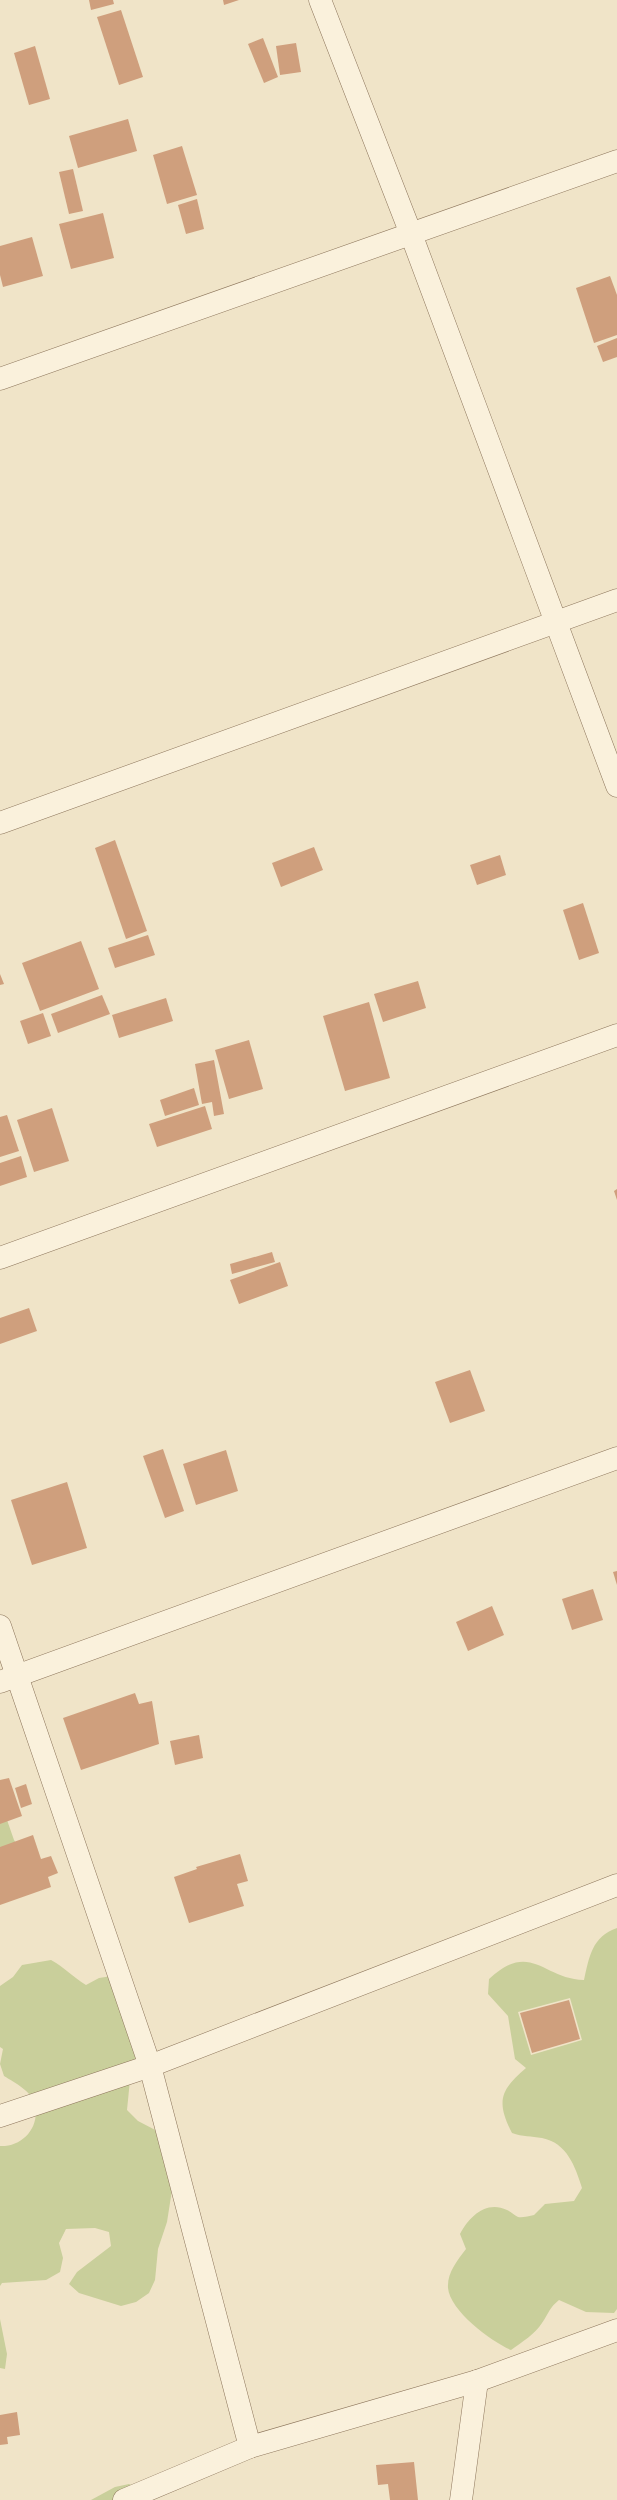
<svg xmlns="http://www.w3.org/2000/svg" width="617" height="2500" viewBox="0 0 617 2500" font-family="'Zilla Slab',serif">
<style>
.green{fill:#c9cf9b;fill-rule:evenodd}
.building{fill:#cf9f7d}
.lines{fill:none;stroke-linecap:round;stroke-linejoin:round}
.minor-casing{stroke:#8d765c;stroke-width:23}
.minor{stroke:#faf1dc;stroke-width:22}
</style>
<rect width="100%" height="100%" fill="#f0e4c8"/>
<g class="green">
<polygon points="0,1816 7,1820 14,1840 18,1846 0,1877"/>
<path d="M617,1928V2309L614,2313L586,2312L559,2300C549,2308 549,2313 542,2323C535,2334 522,2342 511,2350C492,2342 450,2311 448,2288C447,2273 457,2261 466,2249L460,2234C469,2217 486,2200 507,2210C511,2212 514,2215 518,2217C522,2218 529,2216 534,2215L545,2204L574,2201L582,2188C575,2166 567,2143 542,2138C531,2136 523,2137 512,2133C496,2102 500,2090 526,2068L515,2059L508,2016L488,1994L489,1979C531,1940 543,1979 584,1980C589,1958 592,1936 617,1928ZM570,1998L582,2040L531,2055L518,2012Z"/>
<path d="M51,1960C64,1967 73,1977 86,1985L99,1978L112,1976L134,1994L142,2007L145,2022L130,2080L127,2110L138,2121L163,2134L172,2190L167,2222L158,2249L155,2280L149,2293L136,2302L121,2306L79,2293L69,2284L77,2272L111,2246L109,2232L95,2228L66,2229L59,2243L63,2258L60,2272L46,2280L2,2283L0,2286V2146C22,2147 40,2128 35,2105C32,2091 15,2083 4,2076L0,2064L3,2049L0,2047V1986L13,1977L22,1965Z"/>
<polygon points="0,2319 7,2354 5,2369 0,2368"/>
<polygon points="129,2484 136,2487 146,2500 91,2500 115,2487"/>
</g>
<g class="building">
<polygon points="89,0 113,0 114,4 91,10"/>
<polygon points="223,0 239,0 224,5"/>
<polygon points="121,10 143,77 119,85 97,17"/>
<polygon points="263,38 278,77 264,83 248,44"/>
<polygon points="296,43 301,72 280,75 276,46"/>
<polygon points="35,46 50,99 29,105 14,53"/>
<polygon points="128,119 137,151 78,168 69,136"/>
<polygon points="182,146 197,195 167,204 153,155"/>
<polygon points="73,169 83,211 69,214 59,172"/>
<polygon points="197,199 204,229 186,234 178,205"/>
<polygon points="103,213 114,258 71,269 59,224"/>
<polygon points="32,237 43,276 3,287 0,275 0,246"/>
<polygon points="610,276 617,295 617,335 594,343 576,288"/>
<polygon points="617,338 617,357 603,362 597,346"/>
<polygon points="115,840 147,931 126,939 95,848"/>
<polygon points="314,847 323,870 281,887 272,863"/>
<polygon points="500,855 506,875 477,885 470,865"/>
<polygon points="583,903 599,953 579,960 563,910"/>
<polygon points="148,935 155,955 115,968 108,948"/>
<polygon points="81,941 99,989 40,1011 22,963"/>
<polygon points="0,974 4,984 0,985"/>
<polygon points="418,981 426,1008 383,1022 374,994"/>
<polygon points="102,995 110,1014 58,1033 51,1014"/>
<polygon points="166,998 173,1021 119,1038 112,1015"/>
<polygon points="369,1002 390,1078 345,1091 323,1016"/>
<polygon points="43,1013 51,1036 28,1044 20,1021"/>
<polygon points="249,1040 263,1089 229,1099 215,1050"/>
<polygon points="214,1060 224,1114 214,1116 212,1102 202,1104 195,1064"/>
<polygon points="194,1088 199,1105 165,1116 160,1100"/>
<polygon points="205,1106 212,1129 157,1147 149,1124"/>
<polygon points="52,1108 69,1161 34,1172 17,1120"/>
<polygon points="7,1115 19,1151 0,1157 0,1117"/>
<polygon points="21,1156 27,1177 0,1186 0,1163"/>
<polygon points="617,1189 617,1200 614,1191"/>
<polygon points="272,1252 275,1262 232,1274 230,1264"/>
<polygon points="280,1262 288,1286 239,1304 230,1280"/>
<polygon points="29,1308 37,1331 0,1344 0,1318"/>
<polygon points="470,1370 485,1411 450,1423 435,1382"/>
<polygon points="163,1449 184,1511 165,1518 143,1456"/>
<polygon points="226,1450 238,1491 196,1505 183,1464"/>
<polygon points="67,1482 87,1548 32,1565 11,1500"/>
<polygon points="617,1571 617,1585 613,1572"/>
<polygon points="593,1589 603,1620 572,1630 562,1599"/>
<polygon points="492,1606 504,1635 468,1651 456,1622"/>
<polygon points="135,1693 139,1704 152,1701 159,1744 81,1770 63,1718"/>
<polygon points="199,1735 203,1758 175,1765 170,1741"/>
<polygon points="9,1778 22,1816 0,1824 0,1780"/>
<polygon points="26,1784 32,1804 21,1808 15,1788"/>
<polygon points="33,1835 41,1859 51,1856 58,1873 48,1877 51,1887 0,1905 0,1847"/>
<polygon points="240,1854 248,1881 237,1884 244,1906 189,1923 174,1877 197,1869 196,1867"/>
<polygon points="569,2000 580,2039 532,2053 520,2013"/>
<polygon points="17,2412 20,2435 7,2437 8,2444 0,2445 0,2415"/>
<polygon points="414,2462 418,2500 390,2500 388,2484 378,2485 376,2465"/>
</g>
<g class="lines">
<defs>
<g id="minor">
<polyline points="320,0 411,234 617,786"/>
<polyline points="0,379 617,161"/>
<polyline points="0,823 617,600"/>
<polyline points="0,1258 617,1035"/>
<polyline points="0,1626 150,2066 250,2447"/>
<polyline points="0,1682 617,1458"/>
<polyline points="0,2116 150,2066 617,1885"/>
<polyline points="124,2500 250,2447 477,2381 617,2330"/>
<polyline points="461,2500 477,2381"/>
</g>
</defs>
<use href="#minor" class="minor-casing"/>
<use href="#minor" class="minor"/>
</g>
</svg>
